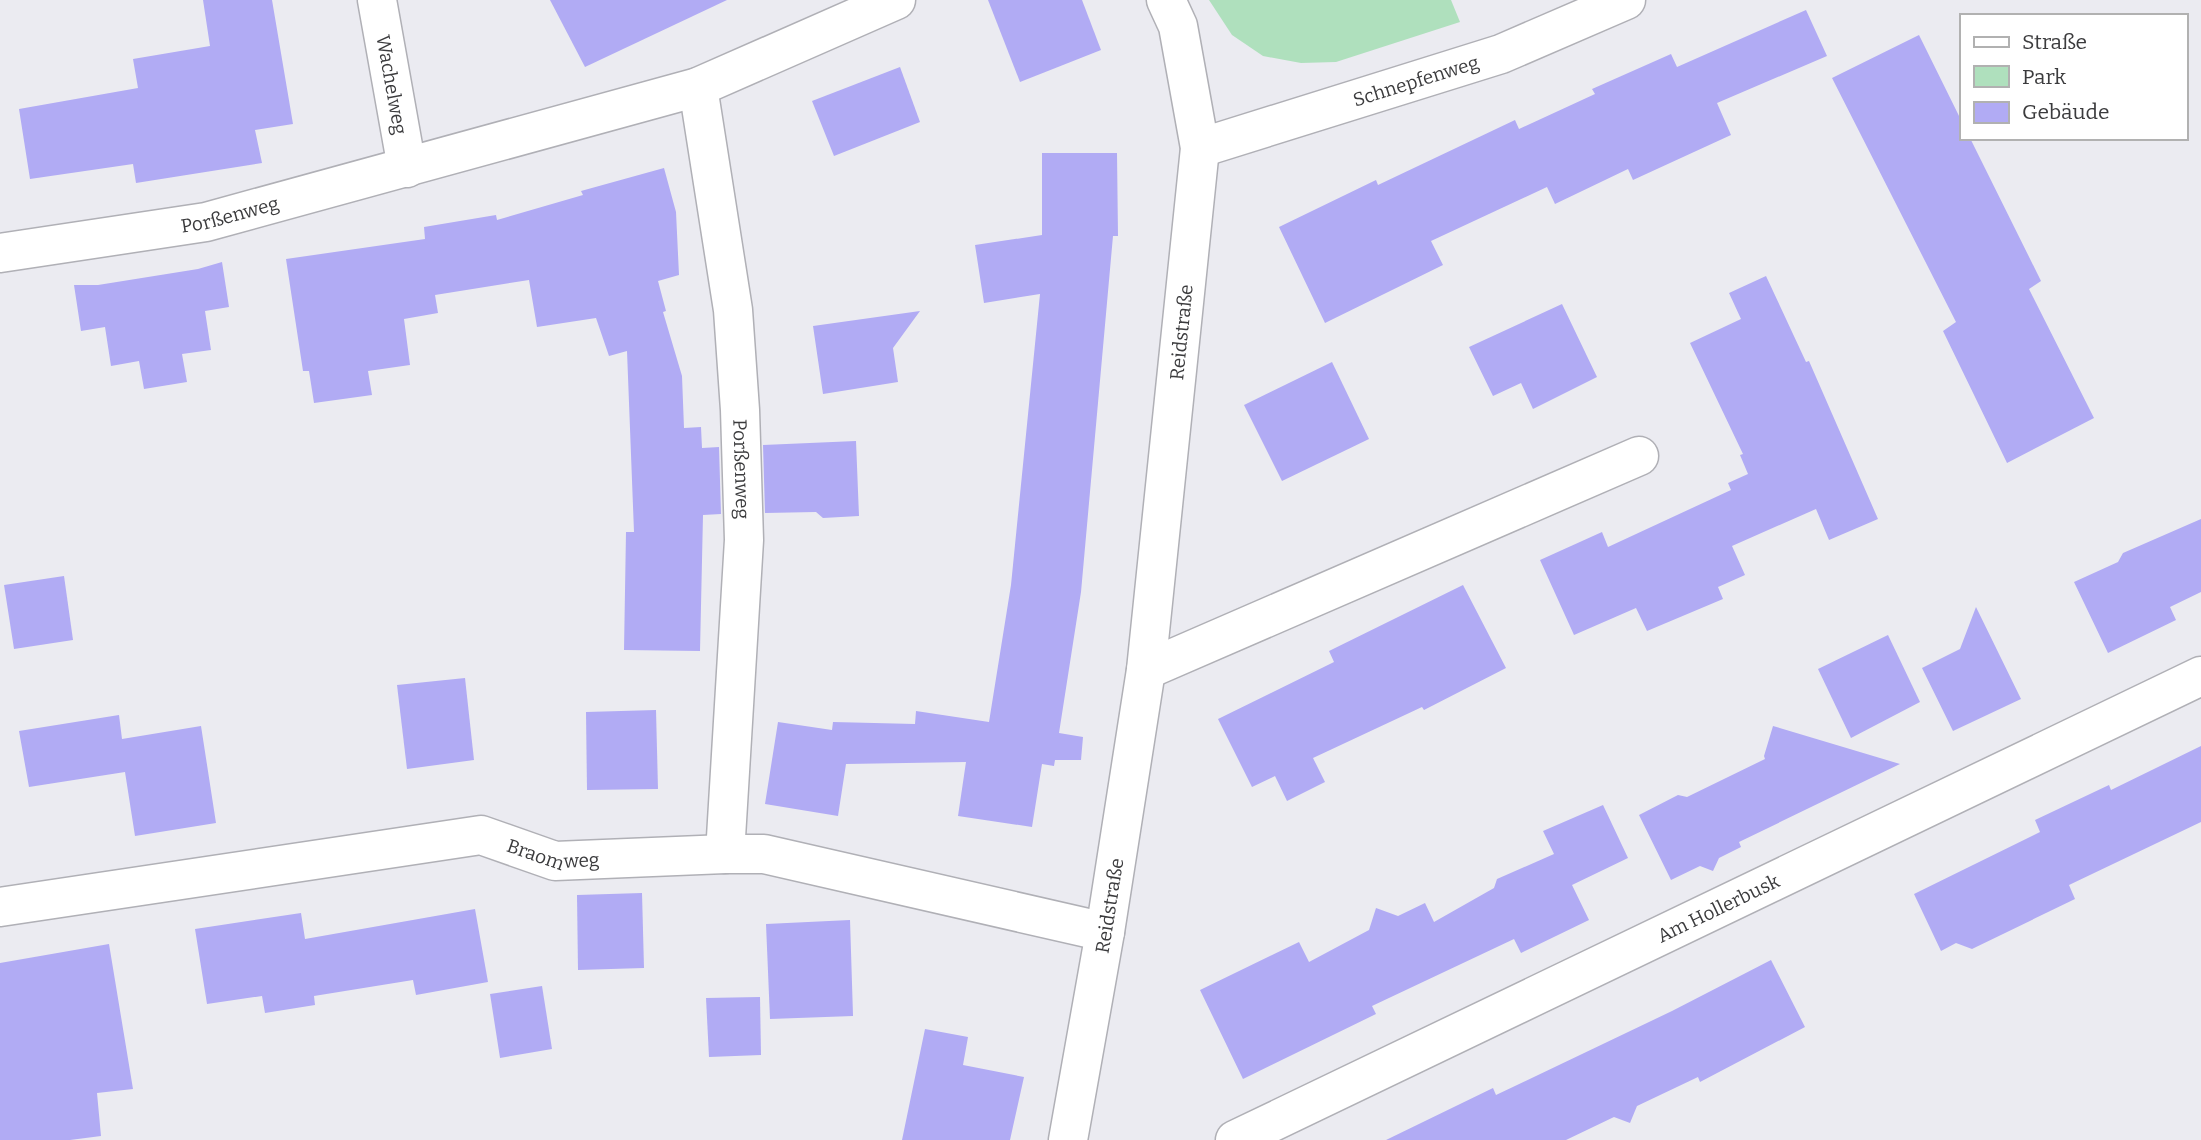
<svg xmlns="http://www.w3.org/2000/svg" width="2201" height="1140" viewBox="0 0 2201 1140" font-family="Bitter,serif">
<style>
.green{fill:#afe0bd}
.building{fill:#b1abf4}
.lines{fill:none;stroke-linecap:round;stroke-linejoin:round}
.minor-casing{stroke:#b0b0b6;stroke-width:41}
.minor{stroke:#fff;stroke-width:38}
.labels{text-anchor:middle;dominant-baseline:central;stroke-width:6;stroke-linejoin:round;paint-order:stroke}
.street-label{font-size:19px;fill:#3b3b3d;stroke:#fff}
</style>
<rect width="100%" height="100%" fill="#ebebf1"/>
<polygon class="green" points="1209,0 1451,0 1460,22 1336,62 1301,63 1263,56 1232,35"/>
<g class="building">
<polygon points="203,0 272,0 293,124 255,130 262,163 136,183 133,164 30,179 19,109 138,88 133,59 210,46"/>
<polygon points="550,0 727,0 585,67"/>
<polygon points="988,0 1082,0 1101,50 1020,82"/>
<polygon points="1806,10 1827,56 1717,103 1731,135 1633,180 1628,169 1555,204 1547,187 1431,241 1443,265 1325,323 1279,227 1376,180 1378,185 1515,120 1519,129 1595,94 1592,89 1671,54 1677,67"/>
<polygon points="1919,35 1961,120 1961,138 1970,138 2041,281 2029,289 2094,418 2007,463 1943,331 1956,322 1832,78"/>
<polygon points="900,67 920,122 834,156 812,101"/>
<polygon points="1042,153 1117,153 1118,236 1113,236 1081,592 1059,733 1083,737 1081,760 1055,760 1054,766 1042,764 1032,827 958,816 966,762 846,764 838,816 765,804 778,722 832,730 833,722 915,724 916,711 989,722 1011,585 1040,294 984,303 975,245 1042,235"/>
<polygon points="664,168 676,212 679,275 658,281 666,311 663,312 682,376 684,428 701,427 702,448 719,447 721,514 703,515 700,651 624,650 626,532 634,532 627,351 609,356 596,318 537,327 529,280 435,295 438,313 404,319 410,365 368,371 372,395 314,403 309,371 303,371 286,259 425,239 424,227 496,215 497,220 583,195 581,191"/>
<polygon points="222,262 229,307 205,311 211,350 182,354 187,382 144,389 139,361 111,366 105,327 81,331 74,285 98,285 198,269"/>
<polygon points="1766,276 1806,362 1809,361 1878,519 1829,540 1816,509 1732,546 1745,575 1718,587 1723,599 1647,631 1636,608 1574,635 1540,560 1602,532 1608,547 1731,490 1728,483 1748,474 1740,455 1743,454 1690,343 1741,319 1729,293"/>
<polygon points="1562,304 1597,377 1533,409 1521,383 1493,396 1469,347"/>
<polygon points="920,311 893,348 898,382 823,394 813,326"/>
<polygon points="1332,362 1369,439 1282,481 1244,405"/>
<polygon points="856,441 859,516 823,518 816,512 765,513 763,445"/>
<polygon points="2201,519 2201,592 2170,607 2176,620 2108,653 2074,582 2118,562 2123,553"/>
<polygon points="64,576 73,640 14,649 4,585"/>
<polygon points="1463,585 1506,668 1424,710 1422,707 1313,758 1325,782 1287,801 1275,776 1252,787 1218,719 1334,662 1329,651"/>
<polygon points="1976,607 2021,699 1953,731 1922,668 1960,649"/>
<polygon points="1888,635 1920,702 1851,738 1818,669"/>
<polygon points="465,678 474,760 407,769 397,685"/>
<polygon points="656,710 658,789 587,790 586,712"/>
<polygon points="119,715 122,739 201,726 216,823 135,836 125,772 29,787 19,731"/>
<polygon points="1773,726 1900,764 1739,842 1741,847 1719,858 1713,871 1700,866 1671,880 1639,815 1678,795 1687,797 1765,759 1764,756"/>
<polygon points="2201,746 2201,822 2069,885 2075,899 1972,949 1956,943 1941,951 1914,894 2040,832 2035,820 2109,785 2111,790"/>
<polygon points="1603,805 1628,858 1572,885 1589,920 1521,953 1514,939 1372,1006 1376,1014 1243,1079 1200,990 1299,942 1309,962 1369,930 1376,908 1398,916 1425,903 1434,922 1494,888 1497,879 1554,854 1543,831"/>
<polygon points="642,893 644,968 578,970 577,895"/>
<polygon points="475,909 488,982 416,995 413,980 314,996 315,1005 265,1013 262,996 207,1004 195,929 301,913 305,939"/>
<polygon points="850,920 853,1016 770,1019 766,924"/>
<polygon points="109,944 133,1089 97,1093 101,1136 70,1140 0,1140 0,963"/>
<polygon points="1771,960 1805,1027 1700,1082 1698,1077 1637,1106 1630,1123 1614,1117 1566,1140 1386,1140 1493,1088 1496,1095 1672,1011"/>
<polygon points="542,986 552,1049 500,1058 490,994"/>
<polygon points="760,997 761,1055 709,1057 706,998"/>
<polygon points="925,1029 968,1037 963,1065 1024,1077 1010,1140 902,1140"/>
</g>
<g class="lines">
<defs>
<g id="minor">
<path id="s1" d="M377,0L407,168"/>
<path id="s2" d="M698,87L733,310L740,410L744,540L725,854"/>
<path id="s3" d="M1200,148L1501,54L1626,0"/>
<path id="s4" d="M0,253L206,222L698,87L896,0"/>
<polyline points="1146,670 1639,456"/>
<path id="s5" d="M0,907L481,835L555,861L725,854H764L1105,932"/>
<path id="s6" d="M1068,1140L1105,932L1146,670L1200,148L1178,26L1166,0"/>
<path id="s7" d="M1235,1140L2201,676"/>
</g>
</defs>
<use href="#minor" class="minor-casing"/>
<use href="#minor" class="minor"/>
</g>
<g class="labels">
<g class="street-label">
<text stroke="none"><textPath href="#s3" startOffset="226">Schnepfenweg</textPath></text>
<text stroke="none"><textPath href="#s1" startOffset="86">Wachelweg</textPath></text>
<text stroke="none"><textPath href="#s4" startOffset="233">Porßenweg</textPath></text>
<text stroke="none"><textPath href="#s6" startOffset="816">Reidstraße</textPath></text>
<text stroke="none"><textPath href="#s2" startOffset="385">Porßenweg</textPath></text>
<text stroke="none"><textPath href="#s5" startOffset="562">Braomweg</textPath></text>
<text stroke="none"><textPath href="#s6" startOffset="238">Reidstraße</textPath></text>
<text stroke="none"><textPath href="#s7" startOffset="536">Am Hollerbusk</textPath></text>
</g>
</g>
<rect x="1960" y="14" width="228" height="126" fill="#ffffff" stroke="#b1b1b1" stroke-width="2"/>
<rect x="1974" y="37" width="35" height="10" fill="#ffffff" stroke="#b1b1b1" stroke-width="2"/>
<text x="2022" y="49" font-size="21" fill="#3b3b3d">Straße</text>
<rect x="1974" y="66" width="35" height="21" fill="#afe0bd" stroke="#b1b1b1" stroke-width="2"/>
<text x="2022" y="84" font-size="21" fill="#3b3b3d">Park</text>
<rect x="1974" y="102" width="35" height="21" fill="#b1abf4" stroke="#b1b1b1" stroke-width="2"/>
<text x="2022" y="119" font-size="21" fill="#3b3b3d">Gebäude</text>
</svg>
